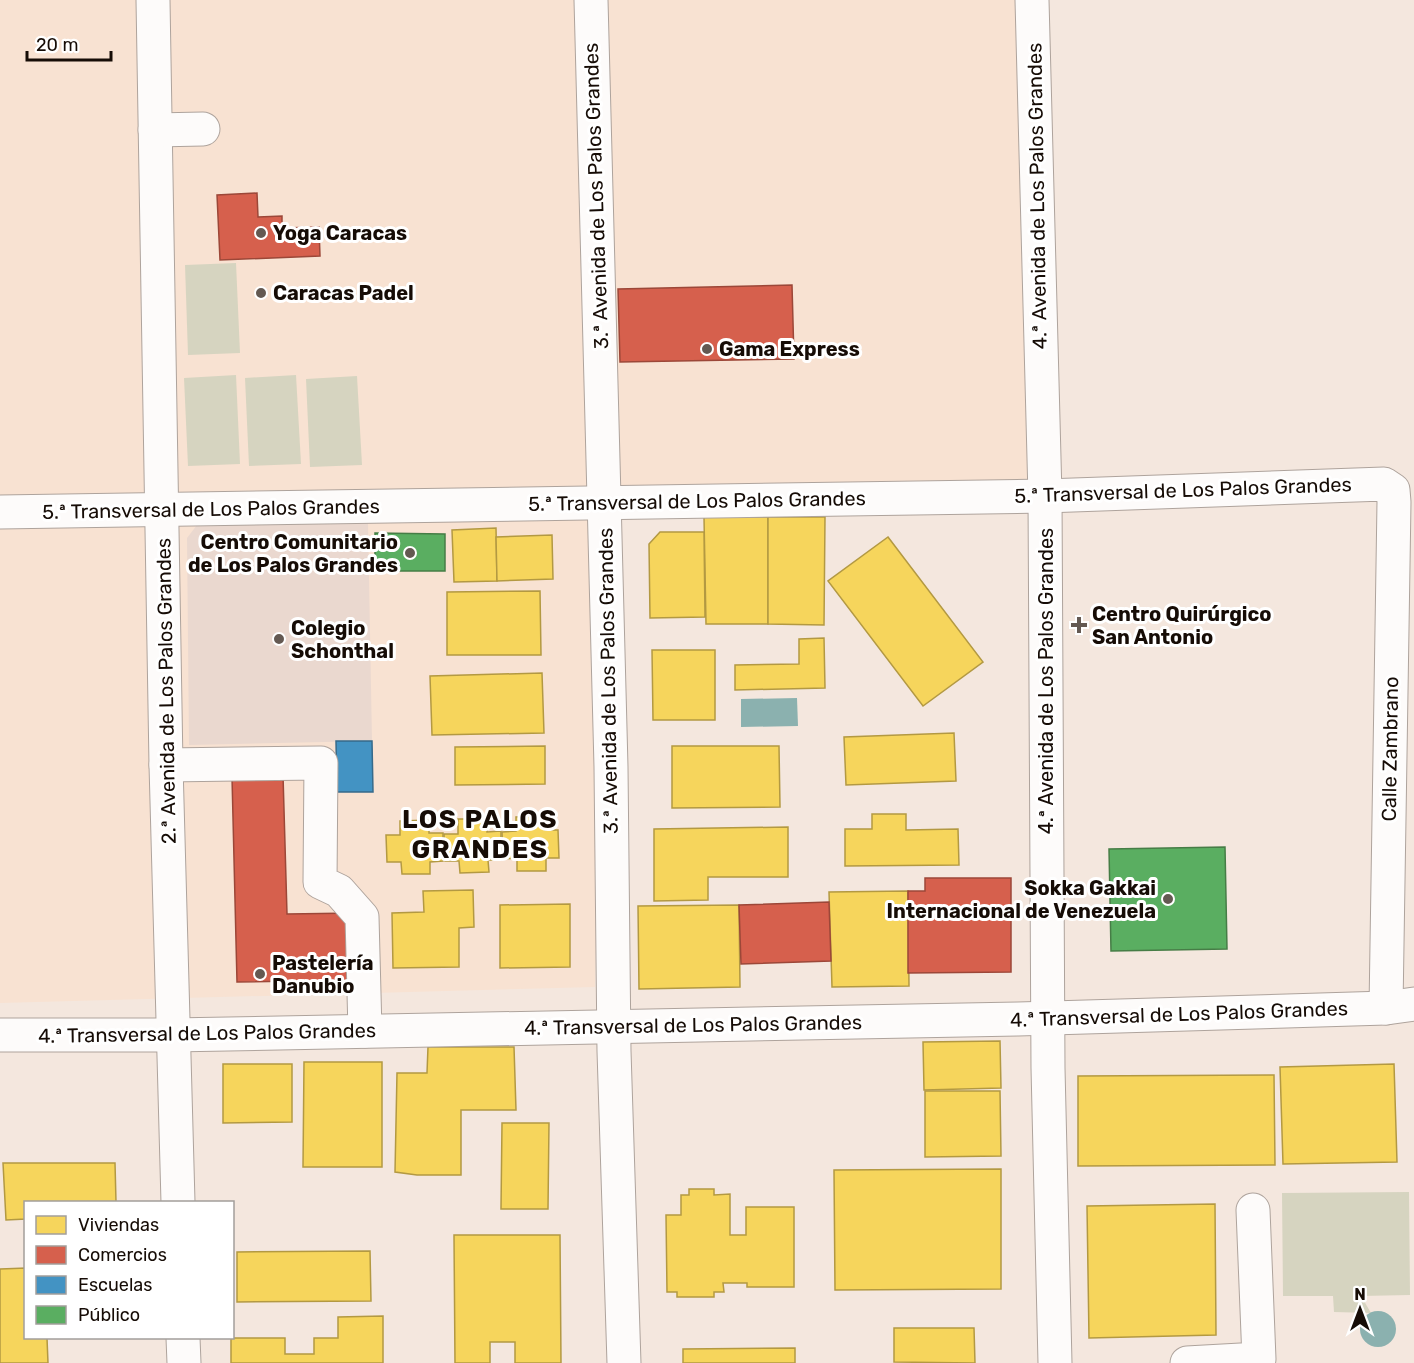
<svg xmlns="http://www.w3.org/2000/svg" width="1414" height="1363" viewBox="0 0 1414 1363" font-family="Rubik,sans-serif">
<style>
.built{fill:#f8e2d2}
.education{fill:#ead8cf}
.green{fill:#d6d4c0}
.water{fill:#8bb1af}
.homes{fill:#f6d55c;stroke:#b39942;stroke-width:1.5}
.shops{fill:#d6604d;stroke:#9c4738;stroke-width:1.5}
.schools{fill:#4393c3;stroke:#366a8a;stroke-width:1.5}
.public{fill:#5aae61;stroke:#467d46;stroke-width:1.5}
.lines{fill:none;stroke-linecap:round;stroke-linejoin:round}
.minor-casing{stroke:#aea39c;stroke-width:35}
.minor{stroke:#fdfbfa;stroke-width:33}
.poi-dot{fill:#645952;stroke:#fff;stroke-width:2}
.labels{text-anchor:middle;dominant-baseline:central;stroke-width:6;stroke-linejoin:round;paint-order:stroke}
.street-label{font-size:20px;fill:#160c06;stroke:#fff}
.poi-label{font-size:20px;font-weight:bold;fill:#160c06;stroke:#fff;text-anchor:start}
.district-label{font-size:26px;font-weight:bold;letter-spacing:1.5px;fill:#160c06;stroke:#fff}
</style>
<rect width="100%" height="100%" fill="#f4e7de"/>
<polygon class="built" points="0,0 1035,0 1045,496 604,503 595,987 0,1003"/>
<polygon class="education" points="368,523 372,741 189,745 187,538 197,525"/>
<g class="green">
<polygon points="236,263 240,353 188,355 185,265"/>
<polygon points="236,375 240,464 188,466 184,378"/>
<polygon points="296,375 301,464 249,466 245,378"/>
<polygon points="357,376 362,465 310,467 306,379"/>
<polygon points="1409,1192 1410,1295 1361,1296 1371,1313 1334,1312 1333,1296 1283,1296 1282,1193"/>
</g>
<g class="water">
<polygon points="797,698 798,726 741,727 741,699"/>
<circle cx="1378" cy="1329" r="18"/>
</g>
<g class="homes">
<polygon points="704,517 768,517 768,624 706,624"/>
<polygon points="768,517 825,517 824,625 768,624"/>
<polygon points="496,528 497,581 454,582 452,530"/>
<polygon points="660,532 704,532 705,617 650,618 649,544"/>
<polygon points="552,535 553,579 497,581 496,537"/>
<polygon points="888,537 983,662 923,706 828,581"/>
<polygon points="540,591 541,655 447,655 447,592"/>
<polygon points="824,638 825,688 735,690 735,665 799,664 799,639"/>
<polygon points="652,650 715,650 715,720 653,720"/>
<polygon points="542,673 544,733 432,735 430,676"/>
<polygon points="954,733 956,781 846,785 844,737"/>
<polygon points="545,746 545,784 455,785 455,747"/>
<polygon points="672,746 779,746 780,807 672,808"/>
<polygon points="872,814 906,814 906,830 958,829 959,865 845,866 845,829 872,829"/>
<polygon points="545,816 545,830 558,830 559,858 546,858 546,871 517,871 517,858 503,859 502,832 516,831 516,817"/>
<polygon points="458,819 487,819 487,832 501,831 501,860 488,860 489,872 460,873 459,861 445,861 444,834 458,834"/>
<polygon points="429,820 429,833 443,833 443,861 430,862 430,874 402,874 401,862 387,862 386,835 400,835 400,821"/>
<polygon points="788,827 788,877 708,877 708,900 654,901 654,829"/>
<polygon points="473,890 474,927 459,928 459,967 393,968 392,913 424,912 423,891"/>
<polygon points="908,891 909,986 832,987 829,892"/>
<polygon points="570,904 570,967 500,968 500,905"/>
<polygon points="739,905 740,987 639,989 638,906"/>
<polygon points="1000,1041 1001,1088 924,1090 923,1042"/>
<polygon points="428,1047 514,1047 516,1110 461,1110 461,1175 417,1175 395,1172 397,1073 427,1073"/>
<polygon points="304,1062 382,1062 382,1167 303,1167"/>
<polygon points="223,1064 292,1064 292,1122 223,1123"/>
<polygon points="1394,1064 1397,1162 1283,1164 1280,1067"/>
<polygon points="1274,1075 1275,1165 1078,1166 1078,1076"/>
<polygon points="925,1091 1000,1091 1001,1156 925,1157"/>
<polygon points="502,1123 549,1123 548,1209 501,1209"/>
<polygon points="3,1163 115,1163 116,1202 26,1202 26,1219 6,1220"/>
<polygon points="1001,1169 1001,1289 835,1290 834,1170"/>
<polygon points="689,1189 714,1189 714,1195 730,1194 730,1235 746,1235 746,1207 794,1207 794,1287 747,1287 747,1283 723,1283 724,1292 714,1292 714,1297 677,1297 677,1292 667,1292 666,1215 681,1215 681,1195 689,1195"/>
<polygon points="1215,1204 1216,1335 1089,1338 1087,1206"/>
<polygon points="454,1235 560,1235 561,1363 515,1363 515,1342 490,1342 490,1363 455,1363"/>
<polygon points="370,1251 371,1301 237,1302 237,1252"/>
<polygon points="26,1268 26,1338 47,1338 48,1363 0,1363 0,1269"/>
<polygon points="383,1316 383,1363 231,1363 231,1338 285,1338 285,1354 314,1354 314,1338 338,1338 338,1317"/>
<polygon points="894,1328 974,1328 975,1363 894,1362"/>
<polygon points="795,1348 795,1363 683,1363 683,1349"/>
</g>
<g class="shops">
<polygon points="257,193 258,217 282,216 282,228 319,227 320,256 220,260 217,195"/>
<polygon points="792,285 794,359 620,362 618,289"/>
<polygon points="283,775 287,914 355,913 357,980 237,982 232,777"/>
<polygon points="925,878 1011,878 1011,972 908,973 908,891 925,891"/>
<polygon points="829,902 831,961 741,964 739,905"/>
</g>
<polygon class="schools" points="336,741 372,741 373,792 337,792"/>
<g class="public">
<polygon points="375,533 445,534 445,571 375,571"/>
<polygon points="1225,847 1227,949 1111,951 1109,849"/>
</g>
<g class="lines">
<defs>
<g id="minor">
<polyline points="153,0 166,765 178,1202"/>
<polyline points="591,0 611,767 614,1051 624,1363"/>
<polyline points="1032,0 1045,496 1048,1068 1055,1363"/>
<polyline points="155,130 203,129"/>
<polyline points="0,512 1045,496 1384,484 1393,490 1394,502 1386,1008"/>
<polyline points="166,765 321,763 320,882 339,891 362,917 365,1031"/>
<polyline points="0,1035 172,1035 1018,1019 1386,1008 1414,1004"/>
<polyline points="183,1338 184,1363"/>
<polyline points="1187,1363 1259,1359 1253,1210"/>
</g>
</defs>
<use href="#minor" class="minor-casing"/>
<use href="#minor" class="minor"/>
</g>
<g class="poi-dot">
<circle cx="261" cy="233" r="6"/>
<circle cx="261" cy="293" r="6"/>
<circle cx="707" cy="349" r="6"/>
<circle cx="410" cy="553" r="6"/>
<path d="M1076 616h6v6h6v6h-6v6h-6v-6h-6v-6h6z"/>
<circle cx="279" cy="639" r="6"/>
<circle cx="1168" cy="899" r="6"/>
<circle cx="260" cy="974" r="6"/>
</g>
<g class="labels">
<g class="street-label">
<text transform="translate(596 196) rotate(-92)">3.ª Avenida de Los Palos Grandes</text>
<text transform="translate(1037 196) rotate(-91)">4.ª Avenida de Los Palos Grandes</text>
<text transform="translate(1183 490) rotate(-2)">5.ª Transversal de Los Palos Grandes</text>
<text transform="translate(697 501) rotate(-1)">5.ª Transversal de Los Palos Grandes</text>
<text transform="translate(211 509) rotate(-1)">5.ª Transversal de Los Palos Grandes</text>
<text transform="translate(608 681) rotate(-91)">3.ª Avenida de Los Palos Grandes</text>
<text transform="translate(1046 681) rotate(-90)">4.ª Avenida de Los Palos Grandes</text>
<text transform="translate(166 691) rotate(-91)">2.ª Avenida de Los Palos Grandes</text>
<text transform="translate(1390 749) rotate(-89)">Calle Zambrano</text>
<text transform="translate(1179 1014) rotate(-2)">4.ª Transversal de Los Palos Grandes</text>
<text transform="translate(693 1025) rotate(-1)">4.ª Transversal de Los Palos Grandes</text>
<text transform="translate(207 1033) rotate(-1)">4.ª Transversal de Los Palos Grandes</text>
</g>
<g class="poi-label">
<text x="273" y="233">Yoga Caracas</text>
<text x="273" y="293">Caracas Padel</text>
<text x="719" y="349">Gama Express</text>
<text x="398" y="542" text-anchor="end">Centro Comunitario<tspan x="398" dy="23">de Los Palos Grandes</tspan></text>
<text x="1092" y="614">Centro Quirúrgico<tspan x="1092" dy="23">San Antonio</tspan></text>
<text x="291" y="628">Colegio<tspan x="291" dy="23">Schonthal</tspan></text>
<text x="1156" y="888" text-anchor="end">Sokka Gakkai<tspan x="1156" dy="23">Internacional de Venezuela</tspan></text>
<text x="272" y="963">Pastelería<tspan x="272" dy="23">Danubio</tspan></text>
</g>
<g class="district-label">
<text x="480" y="819">LOS PALOS<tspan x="480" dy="30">GRANDES</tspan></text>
</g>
</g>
<rect x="24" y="1201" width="210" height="138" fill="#ffffff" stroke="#a29e9b" stroke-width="1.5"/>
<rect x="36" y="1216" width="30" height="18" fill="#f6d55c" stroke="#a29e9b" stroke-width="1.5"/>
<text x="78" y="1231" font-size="18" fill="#160c06">Viviendas</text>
<rect x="36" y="1246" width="30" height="18" fill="#d6604d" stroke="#a29e9b" stroke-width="1.5"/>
<text x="78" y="1261" font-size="18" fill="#160c06">Comercios</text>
<rect x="36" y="1276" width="30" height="18" fill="#4393c3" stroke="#a29e9b" stroke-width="1.5"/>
<text x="78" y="1291" font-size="18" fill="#160c06">Escuelas</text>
<rect x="36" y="1306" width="30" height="18" fill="#5aae61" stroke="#a29e9b" stroke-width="1.5"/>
<text x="78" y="1321" font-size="18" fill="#160c06">Público</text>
<g transform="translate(1360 1309)" stroke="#ffffff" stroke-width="4.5" paint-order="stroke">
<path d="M0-4.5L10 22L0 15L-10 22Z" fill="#160c06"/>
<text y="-9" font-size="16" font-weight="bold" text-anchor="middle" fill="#160c06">N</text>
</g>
<path d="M27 51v9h84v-9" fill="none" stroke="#160c06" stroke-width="3"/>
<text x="36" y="51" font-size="18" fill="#160c06" stroke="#ffffff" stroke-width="4.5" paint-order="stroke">20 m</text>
</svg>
